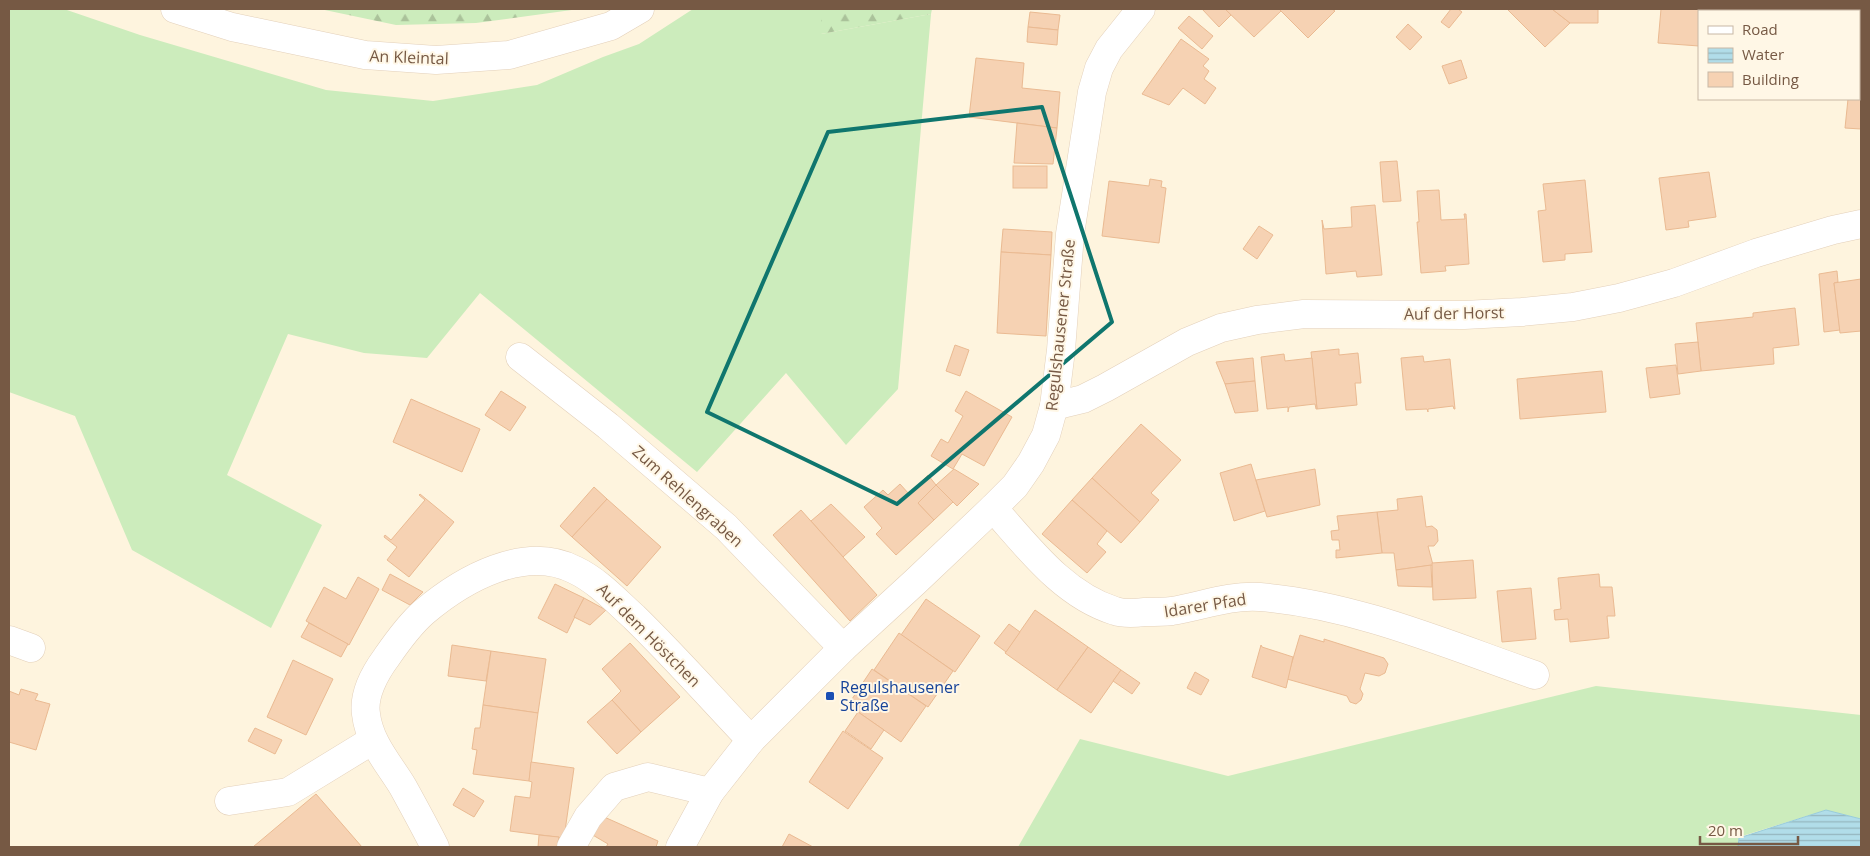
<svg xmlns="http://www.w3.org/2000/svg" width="1870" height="856" viewBox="0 0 1870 856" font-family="'Open Sans',sans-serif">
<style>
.grass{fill:#ccecbc}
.forest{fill:url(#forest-firs)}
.water{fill:url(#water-rules);stroke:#97ccdb}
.building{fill:#f6d2b3;stroke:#eaba92}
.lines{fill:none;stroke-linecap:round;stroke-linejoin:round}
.minor-casing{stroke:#e3d0ba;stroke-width:29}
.minor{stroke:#fff;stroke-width:28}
.marked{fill:none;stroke:#0f766e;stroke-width:4;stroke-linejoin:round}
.transit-dot{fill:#1a4fb4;stroke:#fff7e6;stroke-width:2}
.labels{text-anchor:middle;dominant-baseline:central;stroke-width:4;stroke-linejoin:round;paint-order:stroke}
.street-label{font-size:16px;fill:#765944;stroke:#fff7e6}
.transit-label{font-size:16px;fill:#164399;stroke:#fff7e6;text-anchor:start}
</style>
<defs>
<pattern id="forest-firs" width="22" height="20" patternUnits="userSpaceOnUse" patternTransform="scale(1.25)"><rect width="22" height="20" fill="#ccecbc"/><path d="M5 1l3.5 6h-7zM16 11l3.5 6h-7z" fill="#aac29a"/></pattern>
<pattern id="water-rules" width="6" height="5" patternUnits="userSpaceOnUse" patternTransform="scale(1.25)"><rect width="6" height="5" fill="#b1dde9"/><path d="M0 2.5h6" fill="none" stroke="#95b6be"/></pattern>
</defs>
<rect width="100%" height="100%" fill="#fef4de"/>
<g class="grass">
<polygon points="9,9 64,9 140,35 326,90 433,101 537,85 603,57 639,44 693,9 821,9 821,34 931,14 898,389 846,445 786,373 697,472 480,293 427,358 364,353 288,334 227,475 322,525 271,628 132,550 75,416 9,392"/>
<polygon points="1596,686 1861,715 1861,819 1826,810 1739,837 1738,847 1018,847 1080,739 1228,776"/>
</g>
<g class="forest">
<polygon points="320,9 579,9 476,23 396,25"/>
<polygon points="821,9 932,9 931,14 821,34"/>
</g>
<polygon class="water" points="1826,810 1861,819 1861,847 1738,847 1739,838"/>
<g class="building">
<polygon points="1202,9 1225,9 1231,15 1219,27"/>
<polygon points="1225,9 1279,9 1281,11 1254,37"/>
<polygon points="1279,9 1332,9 1335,11 1308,38"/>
<polygon points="1451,9 1458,9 1462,12 1449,28 1441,22"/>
<polygon points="1507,9 1552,9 1570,23 1545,47"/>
<polygon points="1552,9 1598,9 1598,23 1570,23"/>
<polygon points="1661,9 1735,9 1735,11 1699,11 1699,46 1658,43"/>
<polygon points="1030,12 1060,15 1058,30 1028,27"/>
<polygon points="1189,16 1213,36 1202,49 1178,28"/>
<polygon points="1408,24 1422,37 1410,50 1396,37"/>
<polygon points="1028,27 1058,30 1057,45 1027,42"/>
<polygon points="1181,39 1209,59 1203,66 1209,71 1204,79 1216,88 1205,104 1183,88 1169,105 1142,94"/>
<polygon points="976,58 1024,63 1022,88 1060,92 1057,128 969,117"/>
<polygon points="1461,60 1467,78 1449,84 1442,66"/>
<polygon points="1848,99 1861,99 1861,129 1845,128"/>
<polygon points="1017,123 1057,128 1053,164 1014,163"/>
<polygon points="1397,161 1401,201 1383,202 1380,162"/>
<rect x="1013" y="166" width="34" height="22"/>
<polygon points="1709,172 1716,217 1688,221 1689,227 1666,230 1659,178"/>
<polygon points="1150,179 1162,181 1161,187 1166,188 1159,243 1102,236 1109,181 1149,186"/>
<polygon points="1585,180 1592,252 1565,254 1565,260 1543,262 1538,211 1546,210 1543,184"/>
<polygon points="1439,190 1441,220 1465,219 1464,214 1466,214 1469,264 1445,266 1446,271 1421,273 1417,222 1419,222 1417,191"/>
<polygon points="1375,205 1382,275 1357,277 1356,271 1326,274 1322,220 1324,229 1352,227 1351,207"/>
<polygon points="1259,226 1273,235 1257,259 1243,249"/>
<polygon points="1003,229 1052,232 1051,255 1001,252"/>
<polygon points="1001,252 1051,255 1046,336 997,333"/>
<polygon points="1837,271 1838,282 1834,283 1840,330 1824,332 1819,274"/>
<polygon points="1861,279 1861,331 1840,333 1834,283"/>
<polygon points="1795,308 1799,345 1773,348 1774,364 1701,371 1696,323 1753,317 1753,313"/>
<polygon points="1698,342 1701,371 1678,374 1675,344"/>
<polygon points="955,345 969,350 960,376 946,371"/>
<polygon points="1339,349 1339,355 1358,353 1361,383 1355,383 1357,405 1317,409 1311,352"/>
<polygon points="1284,354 1285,361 1312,358 1317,409 1316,409 1315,404 1289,407 1288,412 1288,407 1267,409 1261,357"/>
<polygon points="1423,356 1424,362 1450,359 1455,409 1454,409 1453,406 1428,409 1428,412 1427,409 1406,410 1401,358"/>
<polygon points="1253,358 1255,381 1225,384 1216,362"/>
<polygon points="1676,365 1680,394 1650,398 1646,368"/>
<polygon points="1602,371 1606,412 1520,419 1517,379"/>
<polygon points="1255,381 1258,411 1235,413 1225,384"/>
<polygon points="501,391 526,407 510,431 485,415"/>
<polygon points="966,391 1012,417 984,466 962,454 953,469 931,456 941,439 948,443 963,416 955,411"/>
<polygon points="411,399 480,429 462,472 393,442"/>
<polygon points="1141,424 1181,460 1151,493 1159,500 1140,522 1092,478"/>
<polygon points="1251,464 1265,511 1234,521 1220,473"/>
<polygon points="954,469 979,484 957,506 936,485"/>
<polygon points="1315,469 1320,505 1267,517 1256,480"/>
<polygon points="928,475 936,485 918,503 934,520 896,555 876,534 882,528 864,507 883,490 888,495 900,484 909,494"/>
<polygon points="1092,478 1140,522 1121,543 1072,500"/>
<polygon points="936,485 953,502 934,520 918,503"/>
<polygon points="594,487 607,499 572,537 560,526"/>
<polygon points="420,494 454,522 409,577 387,560 397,547 384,537 385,535 391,540 425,500 419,495"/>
<polygon points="1422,496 1426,527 1432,526 1437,530 1438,541 1434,546 1428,546 1433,565 1396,570 1394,553 1382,553 1377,512 1398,510 1397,499"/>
<polygon points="607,499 661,547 627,586 572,537"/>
<polygon points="1072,500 1107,531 1097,544 1106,552 1087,573 1042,534"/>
<polygon points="831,504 865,537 843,557 811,521"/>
<polygon points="801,510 877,595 850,621 773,535"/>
<polygon points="1377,512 1382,553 1336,558 1336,550 1340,550 1339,540 1332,540 1331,531 1339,530 1337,516"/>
<polygon points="1473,560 1476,598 1433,600 1432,563"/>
<polygon points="1431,565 1432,587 1398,586 1396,570"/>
<polygon points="390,574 423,592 410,605 382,590"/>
<polygon points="1599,574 1600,587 1612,587 1615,616 1607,616 1609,638 1570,642 1568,619 1555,620 1554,610 1561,609 1558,578"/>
<polygon points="358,577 379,589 349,645 306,621 324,587 346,599"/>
<polygon points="555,584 584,598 567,633 538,618"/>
<polygon points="1531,588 1536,639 1502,642 1497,591"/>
<polygon points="584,598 606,610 590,625 574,617"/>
<polygon points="926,599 980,636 955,672 901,635"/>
<polygon points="1035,610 1088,647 1057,690 1005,653"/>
<polygon points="309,623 348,644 341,657 301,637"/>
<polygon points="1009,624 1020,632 1006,652 994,643"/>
<polygon points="899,633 953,671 928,707 874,670"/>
<polygon points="1300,635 1324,642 1324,639 1384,658 1388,664 1385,673 1379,676 1365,673 1360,689 1363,694 1361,700 1356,704 1350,702 1347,696 1287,679"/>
<polygon points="630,643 680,697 641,732 612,700 621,691 602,669"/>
<polygon points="452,645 491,651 486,681 448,676"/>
<polygon points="1261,645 1262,647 1293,657 1286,688 1252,677"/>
<polygon points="1088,647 1121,670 1091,713 1057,690"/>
<polygon points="491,651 546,659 538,713 483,705"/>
<polygon points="293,660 333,679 306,735 267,717"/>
<polygon points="872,669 926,706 901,742 848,705"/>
<polygon points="1121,670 1140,683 1132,694 1113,681"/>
<polygon points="1195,672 1209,680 1201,695 1187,688"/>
<polygon points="21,689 38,694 35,700 50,704 36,750 9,742 9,691 19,695"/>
<polygon points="612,700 641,732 617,754 587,722"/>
<polygon points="483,705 538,713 529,781 473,774 477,750 472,749 475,728 480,728"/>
<polygon points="858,712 884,730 871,749 845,731"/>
<polygon points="255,728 282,740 275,754 248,741"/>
<polygon points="843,731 883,758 848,809 809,782"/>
<polygon points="531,762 574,768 564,838 510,831 515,796 530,798 532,782 529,781"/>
<polygon points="463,788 484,801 474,817 453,805"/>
<polygon points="316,794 362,847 253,847"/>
<polygon points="602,816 658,841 656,847 606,847 608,844 591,834"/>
<polygon points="789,834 813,847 782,847"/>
<polygon points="539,835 559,837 557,847 538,847"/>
</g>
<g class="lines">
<defs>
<g id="minor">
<polyline points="175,9 232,27 365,55 436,60 509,55 611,26 640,9"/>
<polyline points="520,357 608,426 726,527 843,648"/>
<polyline points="1054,406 1083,399 1105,388 1187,342 1221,328 1257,320 1304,314 1464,315 1522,312 1573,307 1619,298 1674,283 1756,253 1833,230 1861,224"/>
<path d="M993,508C1028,547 1063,595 1115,611C1124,614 1136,613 1145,612C1154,612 1163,612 1172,611C1203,606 1228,595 1260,597C1356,605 1446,644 1535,675"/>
<polyline points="9,640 31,648"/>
<polyline points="229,801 288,792 373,740"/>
<path d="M435,847C425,827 414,807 403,787C389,764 369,742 366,714C363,695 375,673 386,658C397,642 409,625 424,612C463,579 525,544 575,570C598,581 615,600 634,617C675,657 712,699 751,740"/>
<polyline points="571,847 588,817 614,787 648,777 710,792"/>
<polyline points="680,847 710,792 751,740 843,648 915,582 993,508 1015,486 1031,463 1046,435 1054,406 1061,350 1070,234 1092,92 1099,68 1109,49 1141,9"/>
</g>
</defs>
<use href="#minor" class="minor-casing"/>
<use href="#minor" class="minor"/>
</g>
<path class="marked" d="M1042,107L1112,322L897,504L707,412L828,132Z"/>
<rect class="transit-dot" x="825" y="691" width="10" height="10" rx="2.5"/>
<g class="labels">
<g class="street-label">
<text transform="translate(409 57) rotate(2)">An Kleintal</text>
<text transform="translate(1454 313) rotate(-1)">Auf der Horst</text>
<text transform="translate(1060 325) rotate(-84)">Regulshausener Straße</text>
<text transform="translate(688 496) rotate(42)">Zum Rehlengraben</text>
<text transform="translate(1205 605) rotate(-9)">Idarer Pfad</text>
<text transform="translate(649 635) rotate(45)">Auf dem Höstchen</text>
</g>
<g class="transit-label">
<text x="840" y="687">Regulshausener<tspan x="840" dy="18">Straße</tspan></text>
</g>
</g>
<rect width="1870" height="856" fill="none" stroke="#765944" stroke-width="20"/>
<rect x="1698" y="10" width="162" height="90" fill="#fff7e6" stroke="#c8b8a5"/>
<rect x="1708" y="26" width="25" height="8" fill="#ffffff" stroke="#c8b8a5"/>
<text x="1742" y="35" font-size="15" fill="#765944">Road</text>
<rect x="1708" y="48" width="25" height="15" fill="url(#water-rules)" stroke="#c8b8a5"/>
<text x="1742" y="60" font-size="15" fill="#765944">Water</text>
<rect x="1708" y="72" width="25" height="15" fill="#f6d2b3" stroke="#c8b8a5"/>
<text x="1742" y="85" font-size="15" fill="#765944">Building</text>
<path d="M1700 836v8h98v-8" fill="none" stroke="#765944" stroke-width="2.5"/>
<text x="1708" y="836" font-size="15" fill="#765944" stroke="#fff7e6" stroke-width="4" paint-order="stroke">20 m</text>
</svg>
